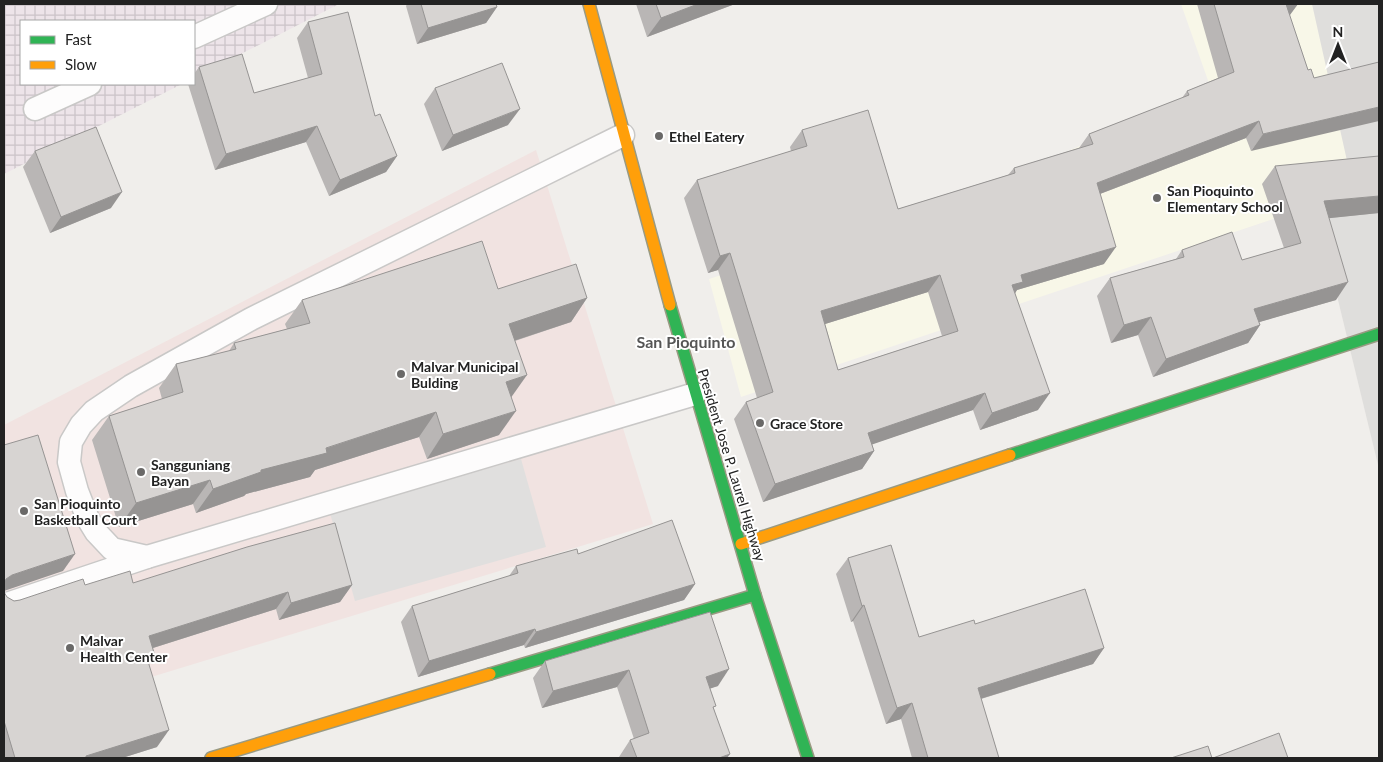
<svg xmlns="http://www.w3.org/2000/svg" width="1383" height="762" viewBox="0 0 1383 762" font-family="Lato,sans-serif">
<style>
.residential{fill:#dfdedc}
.commercial{fill:#f1e3e1}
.industrial{fill:url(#industrial-grid)}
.education{fill:#f8f7e8}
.parking{fill:#e0dfde}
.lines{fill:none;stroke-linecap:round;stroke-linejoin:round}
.lane-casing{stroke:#c9c8c7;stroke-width:25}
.fast-casing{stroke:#999a82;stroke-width:14}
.slow-casing{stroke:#999a82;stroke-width:14}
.lane{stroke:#fdfcfc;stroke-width:22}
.fast{stroke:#30b455;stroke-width:11}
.slow{stroke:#ff9f0a;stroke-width:11}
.wall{fill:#b9b6b5;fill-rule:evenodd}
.shaded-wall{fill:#969493}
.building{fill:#d7d4d2;stroke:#969493;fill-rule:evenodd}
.poi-dot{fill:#6a6968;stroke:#fff;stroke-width:2}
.labels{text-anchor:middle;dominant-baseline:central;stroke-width:4;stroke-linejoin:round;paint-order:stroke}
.poi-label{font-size:14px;font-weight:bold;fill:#222;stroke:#fff;text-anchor:start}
.street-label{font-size:14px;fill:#222;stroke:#fff}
.quarter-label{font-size:16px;font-weight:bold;fill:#555;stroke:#fff}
</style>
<defs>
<pattern id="industrial-grid" width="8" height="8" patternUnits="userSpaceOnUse" patternTransform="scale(1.25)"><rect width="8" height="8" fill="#ede4e9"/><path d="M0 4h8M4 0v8" fill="none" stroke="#cbc3c8"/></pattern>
</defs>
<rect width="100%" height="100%" fill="#f0eeeb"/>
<polygon class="residential" points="1312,4 1379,4 1379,469 1315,205"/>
<polygon class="commercial" points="536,150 653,524 4,722 4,425"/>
<polygon class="industrial" points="4,4 339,4 194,78 194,21 21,21 21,84 182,84 4,174"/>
<polygon class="education" points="1181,4 1312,4 1356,201 1315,205 741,397 709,279 967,195 1211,89"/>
<polygon class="parking" points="521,459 546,547 355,601 330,513"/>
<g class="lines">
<defs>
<g id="lane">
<polyline points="194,37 266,4"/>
<polyline points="35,109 90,84"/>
<polyline points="147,557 112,549 96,532 88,519 77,491 69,462 71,442 81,425 94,411 131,386 251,319 623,135"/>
<polyline points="4,605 147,557 695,394"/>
</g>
<g id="fast">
<polyline points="670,305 755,595 808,758"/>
<polyline points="1010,455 1379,334"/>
<polyline points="490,674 755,595"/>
</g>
<g id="slow">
<polyline points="589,4 670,305"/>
<polyline points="741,544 1010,455"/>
<polyline points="211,758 490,674"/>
</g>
</defs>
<use href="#lane" class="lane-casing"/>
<use href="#fast" class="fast-casing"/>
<use href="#slow" class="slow-casing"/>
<use href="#lane" class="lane"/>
<use href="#fast" class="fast"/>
<use href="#slow" class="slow"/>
</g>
<g class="wall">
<polygon points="407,4 496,4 497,7 486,23 417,44 406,6"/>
<polygon points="636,4 735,4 647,37"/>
<path d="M1197,4H1298L1289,15L1308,70L1311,69L1251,151L1246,138L1100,194L1104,264L1017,290L1015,293L1038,410L980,430L973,410L872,444L874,451L862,469L763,502L734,419L746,402L757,398L718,270L708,273L684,198L697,180L791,151L790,147L802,130L898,209L1008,175L1014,168L1079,148L1089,134L1182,98L1187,91L1218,78ZM928,292L942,336L838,370L825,324Z"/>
<polygon points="308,22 375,116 397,156 386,172 329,196 306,142 215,170 188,84 194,84 194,74 199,67 254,93 308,78 297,38"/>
<polygon points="435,88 508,125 442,151 424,104"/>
<polygon points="35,151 111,208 50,233 23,167"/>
<polygon points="1275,166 1379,213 1329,218 1336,300 1259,322 1260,325 1248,343 1153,377 1138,335 1111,343 1097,296 1110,278 1176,259 1182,250 1242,260 1284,248 1262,184"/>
<polygon points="498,289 587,298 571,322 515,341 511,396 499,435 427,459 419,437 315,470 310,477 246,494 244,496 196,513 193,504 119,527 92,440 109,416 162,399 159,388 176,364 229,351 234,343 287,329 285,324 302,300"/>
<polygon points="578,554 695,584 684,600 525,648 524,645 418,677 401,622 412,606 509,576 516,566"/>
<polygon points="848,558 919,637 975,624 1104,648 1093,664 981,699 999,758 912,758 901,719 886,724 853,621 851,622 836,574"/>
<polygon points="133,583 352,585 340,602 279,620 276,609 153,648 149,664 157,747 122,758 4,758 4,592 7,597 14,601 20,600 85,585"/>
<polygon points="710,612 718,686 710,688 714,709 727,758 619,758 619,757 630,740 634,739 617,687 542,708 533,678 545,661"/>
</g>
<g class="shaded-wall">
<polygon points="698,4 735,4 647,37 661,18"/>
<polygon points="1284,4 1298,4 1290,15 1273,20"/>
<polygon points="497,7 486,23 417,44 428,28"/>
<polygon points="1379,107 1379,121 1251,151 1263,134"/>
<polygon points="520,109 508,125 442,151 453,135"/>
<polygon points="1259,121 1246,138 1084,200 1097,183"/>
<polygon points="317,126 306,142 215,170 226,154"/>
<polygon points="397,156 386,172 329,196 340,180"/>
<polygon points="122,192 111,208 50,233 61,217"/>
<polygon points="1379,196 1379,213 1312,220 1324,201"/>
<polygon points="1116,247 1104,264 1017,290 1011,300 1012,285 1021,275"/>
<polygon points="730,253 718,270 708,273 720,256"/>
<polygon points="940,275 928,292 809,329 821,311"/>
<polygon points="1348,282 1336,300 1242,327 1254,309"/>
<polygon points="587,298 571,322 492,348 509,324"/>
<polygon points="1151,317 1138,335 1111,343 1124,325"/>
<polygon points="1260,325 1248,343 1153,377 1166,359"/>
<polygon points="527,375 510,399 506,382"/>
<polygon points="985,393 973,410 856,450 868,433"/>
<polygon points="1050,393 1038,410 980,430 992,413"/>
<polygon points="516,411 499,435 427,459 443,434"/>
<polygon points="436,412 419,437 315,470 310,477 246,494 244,496 196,513 213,489 261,470"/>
<polygon points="874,451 862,469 763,502 775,484"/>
<polygon points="210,480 193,504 119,527 136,503"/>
<polygon points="75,554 63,571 4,591 4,583 6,579 12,575"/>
<polygon points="695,584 684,600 525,648 536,632"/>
<polygon points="352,585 340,602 279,620 291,603"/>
<polygon points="288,592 276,609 137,653 149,636"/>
<polygon points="864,605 853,621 851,622 862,606"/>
<polygon points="535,629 524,645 418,677 429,661"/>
<polygon points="1104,648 1093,664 967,703 978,688"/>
<polygon points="155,656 143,673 147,658"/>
<polygon points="729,669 718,686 694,694 706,677"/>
<polygon points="629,670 617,687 542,708 553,691"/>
<polygon points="912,703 901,719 886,724 897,708"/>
<polygon points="169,730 157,747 122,758 84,758 86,756"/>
<polygon points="730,754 727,758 719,758"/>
</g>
<g class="building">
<polygon points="421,4 496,4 497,7 428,28"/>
<polygon points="656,4 698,4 661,18"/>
<path d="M1214,4H1286L1308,70L1311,69L1314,78L1379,62V107L1263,134L1259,121L1097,183L1116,247L1021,275L1023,282L1012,285L1050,393L992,413L985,393L868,433L874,451L775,484L746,402L773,392L730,253L720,256L697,180L807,146L802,130L868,110L898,209L1015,173L1014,168L1093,144L1089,134L1189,95L1187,91L1234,72ZM940,275L958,331L838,370L821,311Z"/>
<polygon points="348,12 375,116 380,114 397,156 340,180 317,126 226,154 199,67 242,54 254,93 322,74 308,22"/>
<polygon points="502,63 520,109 453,135 435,88"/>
<polygon points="96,127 122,192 61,217 35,151"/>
<polygon points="1379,156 1379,196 1324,201 1348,282 1254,309 1260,325 1166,359 1151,317 1124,325 1110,278 1184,257 1182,250 1232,232 1242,260 1301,243 1275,166"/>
<polygon points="482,241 498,289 576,264 587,298 509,324 527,375 506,382 516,411 443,434 436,412 326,448 327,453 261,470 261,472 213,489 210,480 136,503 109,416 183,392 176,364 236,349 234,343 310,323 302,300"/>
<polygon points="38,435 75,554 12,575 6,579 4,584 4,445"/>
<polygon points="672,520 695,584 536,632 535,629 429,661 412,606 518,573 516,566 577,549 578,554"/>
<polygon points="335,523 352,585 291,603 288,592 149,636 155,656 147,658 169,730 86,756 86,758 15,758 4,721 4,592 7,597 14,601 20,600 83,579 85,585 130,571 133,583 247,547"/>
<polygon points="891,545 919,637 974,620 975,624 1085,589 1104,648 978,688 999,758 928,758 912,703 897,708 864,605 862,606 848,558"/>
<polygon points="710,612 729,669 706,677 716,706 713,707 730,754 719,758 637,758 630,740 649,733 629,670 553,691 545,661"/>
<polygon points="1279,733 1288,758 1213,758"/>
<polygon points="1208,746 1212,758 1171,758"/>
</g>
<g class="poi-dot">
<circle cx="659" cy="136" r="5"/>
<circle cx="1157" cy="198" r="5"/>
<circle cx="401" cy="374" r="5"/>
<circle cx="760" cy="423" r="5"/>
<circle cx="141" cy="472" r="5"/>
<circle cx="24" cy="511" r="5"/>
<circle cx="70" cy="648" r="5"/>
</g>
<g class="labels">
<g class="poi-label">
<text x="669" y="136">Ethel Eatery</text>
<text x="1167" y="190">San Pioquinto<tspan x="1167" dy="16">Elementary School</tspan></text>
<text x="411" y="366">Malvar Municipal<tspan x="411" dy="16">Bulding</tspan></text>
<text x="770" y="423">Grace Store</text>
<text x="151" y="464">Sangguniang<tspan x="151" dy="16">Bayan</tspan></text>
<text x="34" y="503">San Pioquinto<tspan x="34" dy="16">Basketball Court</tspan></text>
<text x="80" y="640">Malvar<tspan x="80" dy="16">Health Center</tspan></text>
</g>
<g class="street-label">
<text transform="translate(732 465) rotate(73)">President Jose P. Laurel Highway</text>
</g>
<g class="quarter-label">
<text x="686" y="341">San Pioquinto</text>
</g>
</g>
<rect width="1383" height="762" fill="none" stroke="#222222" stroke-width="10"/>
<rect x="20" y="20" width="175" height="65" fill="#ffffff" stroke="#a7a7a7"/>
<rect x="30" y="36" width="25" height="8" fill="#30b455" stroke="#a7a7a7"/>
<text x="65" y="45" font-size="15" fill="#222222">Fast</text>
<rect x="30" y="61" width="25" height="8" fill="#ff9f0a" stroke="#a7a7a7"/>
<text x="65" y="70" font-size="15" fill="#222222">Slow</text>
<g transform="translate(1338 45)" stroke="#ffffff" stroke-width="4" paint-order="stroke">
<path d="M0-4L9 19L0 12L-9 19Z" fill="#222222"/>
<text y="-8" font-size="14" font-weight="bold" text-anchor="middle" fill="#222222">N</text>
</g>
</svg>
